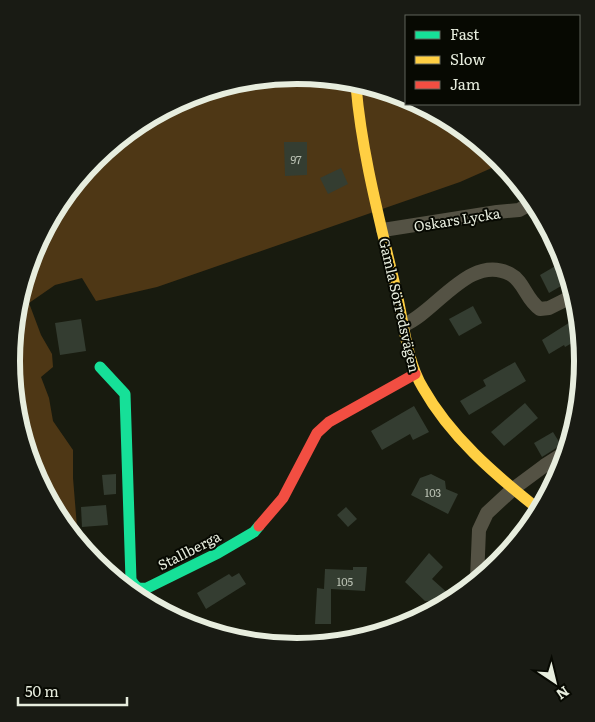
<svg xmlns="http://www.w3.org/2000/svg" width="595" height="722" viewBox="0 0 595 722" font-family="Literata,serif">
<style>
.green{fill:#4e3715}
.building{fill:#343d31}
.lines{fill:none;stroke-linecap:round;stroke-linejoin:round}
.path{stroke:#545347;stroke-width:2.5;stroke-dasharray:4 2.5;stroke-linecap:butt}
.street{stroke:#545244;stroke-width:14}
.fast{stroke:#16e098;stroke-width:11}
.slow{stroke:#ffcf43;stroke-width:11}
.jam{stroke:#f24e42;stroke-width:11}
.labels{text-anchor:middle;dominant-baseline:central;stroke-width:4;stroke-linejoin:round;paint-order:stroke}
.number-label{font-size:11px;fill:#bac1b3}
.street-label{font-size:14px;fill:#e7edde;stroke:#070902}
.rim{fill:none;stroke:#e7edde;stroke-width:6}
</style>
<rect width="100%" height="100%" fill="#181b0f"/>
<polygon class="green" points="298,75 406,96 406,104 418,104 500,159 503,163 460,182 157,287 96,301 82,278 55,285 29,303 41,335 52,354 53,367 41,377 49,398 53,421 73,450 73,478 77,527 86,546 85,548 33,470 11,361 33,251 95,158 188,96"/>
<g class="building">
<polygon points="284,142 307,142 307,175 285,176"/>
<polygon points="341,168 348,184 328,194 320,178"/>
<polygon points="564,261 568,282 549,293 540,275"/>
<polygon points="473,306 482,323 459,336 449,319"/>
<polygon points="81,319 86,351 60,355 55,323"/>
<polygon points="575,319 579,339 565,347 564,345 549,354 542,340"/>
<polygon points="515,362 526,381 469,415 460,401 486,386 483,380"/>
<polygon points="525,403 538,418 504,446 491,432"/>
<polygon points="414,406 429,432 413,440 410,434 382,450 371,431"/>
<polygon points="553,432 561,445 542,457 534,443"/>
<polygon points="116,474 116,494 104,495 102,475"/>
<polygon points="431,474 445,481 446,489 458,494 448,514 411,495 420,478"/>
<polygon points="106,505 108,525 82,527 81,507"/>
<polygon points="346,507 357,519 348,527 337,515"/>
<polygon points="429,553 443,567 432,579 451,596 443,601 425,601 405,582"/>
<polygon points="353,567 367,567 365,591 331,589 331,624 315,624 317,588 324,589 325,569 353,570"/>
<polygon points="239,573 246,584 206,609 197,593 229,574 232,577"/>
</g>
<g class="lines">
<polyline class="path" points="360,635 360,631 362,629"/>
<g class="street">
<polyline points="383,230 497,212 519,210 530,204"/>
<path d="M404,325C436,312 470,253 510,274C524,281 526,300 540,309L549,308L571,297"/>
<polyline points="477,579 479,530 487,513 513,489 544,466 566,452"/>
</g>
<path class="fast" d="M100,367L125,394L131,580C136,588 138,589 147,588L218,553L254,532L259,526"/>
<path class="slow" d="M356,86C362,156 381,225 397,294C404,324 407,362 423,388C450,436 494,474 537,508"/>
<polyline class="jam" points="259,526 283,498 317,433 329,422 415,374"/>
</g>
<g class="labels">
<g class="number-label">
<text x="296" y="159">97</text>
<text x="433" y="492">103</text>
<text x="345" y="581">105</text>
</g>
<g class="street-label">
<text transform="translate(457 219) rotate(-9)">Oskars Lycka</text>
<text transform="translate(400 305) rotate(77)">Gamla Sörredsvägen</text>
<text transform="translate(189 550) rotate(-27)">Stallberga</text>
</g>
</g>
<path d="M0 0H595V722H0ZM20 361a277 277 0 1 1 554 0a277 277 0 1 1-554 0Z" fill="#191b14" fill-rule="evenodd"/>
<path class="rim" d="M20 361a277 277 0 1 1 554 0a277 277 0 1 1-554 0Z"/>
<rect x="405" y="15" width="175" height="90" fill="#070902" stroke="#61645a"/>
<rect x="415" y="31" width="25" height="8" fill="#16e098" stroke="#61645a"/>
<text x="450" y="40" font-size="15" fill="#e7edde">Fast</text>
<rect x="415" y="56" width="25" height="8" fill="#ffcf43" stroke="#61645a"/>
<text x="450" y="65" font-size="15" fill="#e7edde">Slow</text>
<rect x="415" y="81" width="25" height="8" fill="#f24e42" stroke="#61645a"/>
<text x="450" y="90" font-size="15" fill="#e7edde">Jam</text>
<g transform="translate(555 682) rotate(145)" stroke="#070902" stroke-width="4" paint-order="stroke">
<path d="M0-4L9 19L0 12L-9 19Z" fill="#e7edde"/>
<text y="-8" font-size="14" font-weight="bold" text-anchor="middle" fill="#e7edde">N</text>
</g>
<path d="M18 697v8h109v-8" fill="none" stroke="#e7edde" stroke-width="2.5"/>
<text x="25" y="697" font-size="15" fill="#e7edde" stroke="#070902" stroke-width="4" paint-order="stroke">50 m</text>
</svg>
